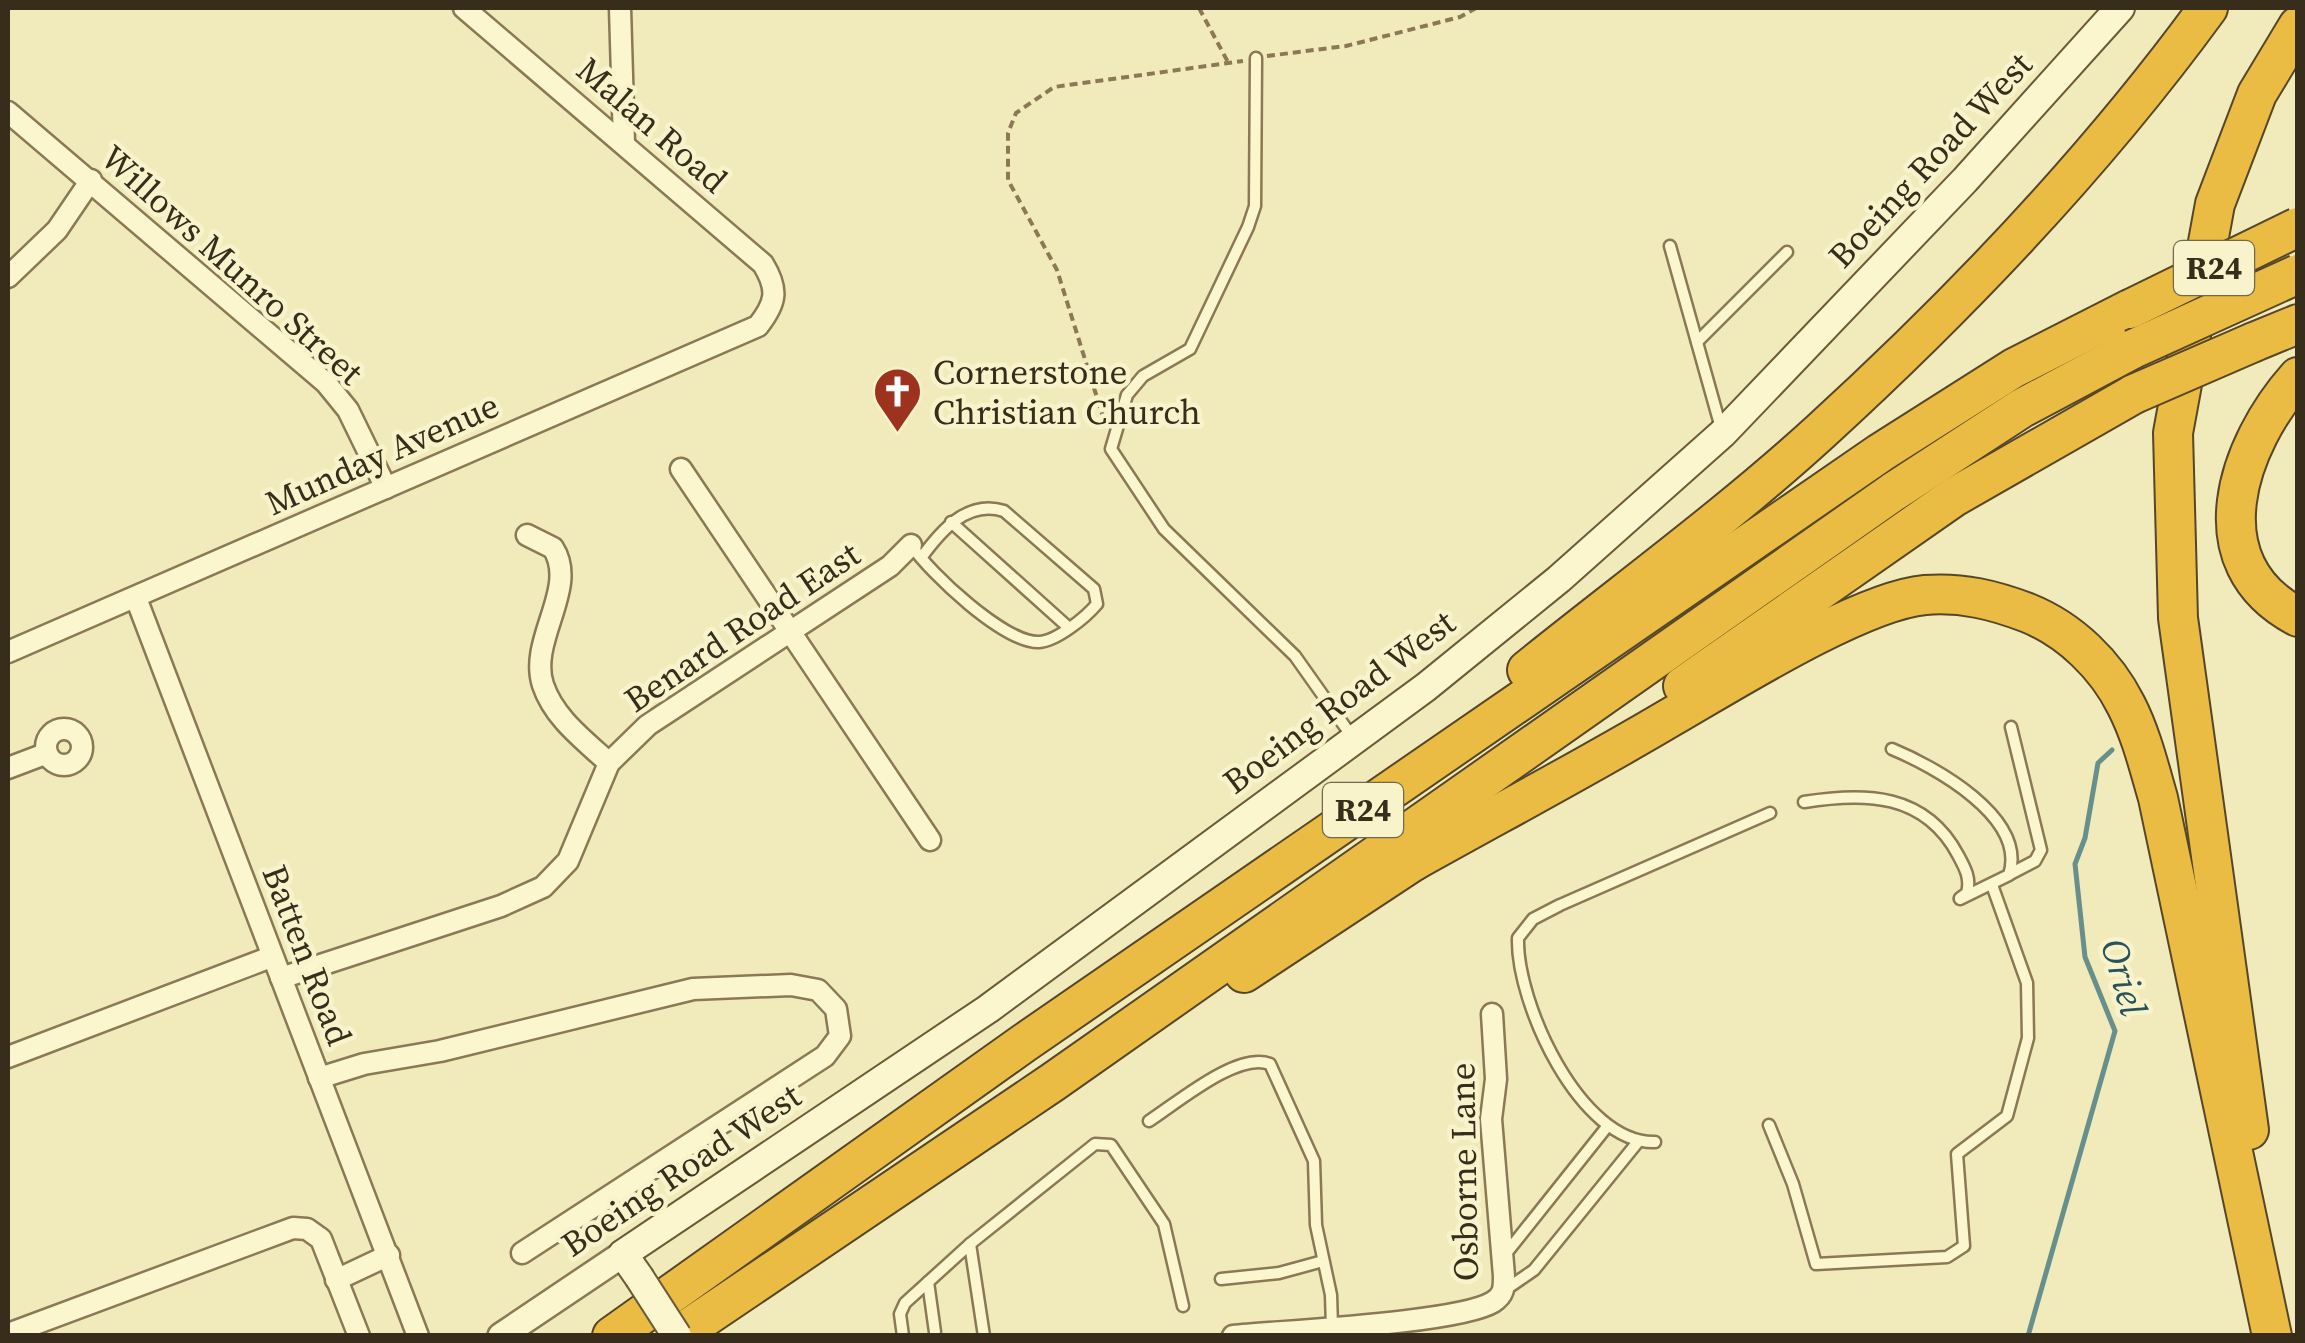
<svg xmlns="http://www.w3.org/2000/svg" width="2305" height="1343" viewBox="0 0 2305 1343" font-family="'Source Serif 4',serif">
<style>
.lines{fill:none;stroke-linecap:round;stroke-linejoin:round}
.stream{stroke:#67908c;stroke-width:5}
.service-casing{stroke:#8a7954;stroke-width:15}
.minor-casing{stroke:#8a7954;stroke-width:25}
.tertiary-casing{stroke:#8a7954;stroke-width:30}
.secondary-casing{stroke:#6b5a37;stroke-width:32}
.motorway-casing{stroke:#564629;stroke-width:42}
.path{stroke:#8a7954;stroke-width:4;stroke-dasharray:8 5;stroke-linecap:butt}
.service{stroke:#fcf6cf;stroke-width:10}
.minor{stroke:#fcf6cf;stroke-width:20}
.tertiary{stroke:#fcf6cf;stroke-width:25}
.secondary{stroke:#fcf6cf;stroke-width:28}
.motorway{stroke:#eabc43;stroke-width:38}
.secondary-bridge-casing{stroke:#6b5a37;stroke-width:32;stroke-linecap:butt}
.motorway-bridge-casing{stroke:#564629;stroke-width:42;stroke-linecap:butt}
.secondary-bridge{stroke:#fcf6cf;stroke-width:28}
.motorway-bridge{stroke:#eabc43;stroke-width:38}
.labels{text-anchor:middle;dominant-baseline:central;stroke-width:9;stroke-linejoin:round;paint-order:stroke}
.shield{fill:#f8f3cb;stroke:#71684f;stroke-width:2.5}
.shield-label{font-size:32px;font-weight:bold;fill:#372d1a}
.street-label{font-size:35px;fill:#372d1a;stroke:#f8f3cb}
.poi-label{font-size:35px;fill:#372d1a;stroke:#f8f3cb;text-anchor:start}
.water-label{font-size:38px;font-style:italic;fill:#285359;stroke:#f8f3cb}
</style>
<rect width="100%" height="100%" fill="#f1eabb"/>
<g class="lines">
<polyline class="stream" points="2028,1336 2115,1031 2085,957 2075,864 2085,838 2098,763 2112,750"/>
<defs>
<g id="service">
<polyline points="1256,58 1255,206 1248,227 1190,349 1143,376 1127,395 1111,449 1164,529 1295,656 1353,738"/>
<polyline points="1670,246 1721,428"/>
<polyline points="1697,342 1787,252"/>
<polyline points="951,522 1068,627"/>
<path d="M911,545C930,573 1004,643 1039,642C1057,641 1086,617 1097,604L1094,589L1004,511C967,499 940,532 921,558"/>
<path d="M1892,749C1933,766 2028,817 2009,875L1960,899"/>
<path d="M1804,802C1865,792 1925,793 1958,855C1965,868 1971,878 1967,893L1960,898"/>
<polyline points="2010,874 2035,861 2041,850 2011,727"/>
<path d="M1149,1121C1177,1103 1238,1051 1270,1064L1314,1161L1316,1225L1331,1295L1332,1327"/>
<polyline points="1769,1125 1793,1184 1816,1264 1947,1257 1964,1246 1957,1154 2007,1116 2028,1038 2027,983 1992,885"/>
<path d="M1655,1142C1580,1144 1516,1002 1518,938L1533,919L1560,905L1770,813"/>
<polyline points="970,1244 1095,1144 1111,1145 1164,1224 1183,1306"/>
<polyline points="1504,1256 1606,1128"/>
<polyline points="1221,1279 1279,1273 1323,1261"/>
<polyline points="928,1282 935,1332"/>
<polyline points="1505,1290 1534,1270 1637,1143"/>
<polyline points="903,1336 900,1314 905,1303 970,1244 984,1336"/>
</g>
<g id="minor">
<polyline points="620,8 624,143"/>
<polyline points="8,112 326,383 348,410 386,488"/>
<polyline points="8,277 57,230 91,180"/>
<polyline points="681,469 930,840"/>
<path d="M527,535L553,548C579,588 528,640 543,685C554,718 584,740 609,763"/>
<polyline points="136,598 418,1336"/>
<path d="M8,652L758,326C776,303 779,290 763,264L464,8"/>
<circle cx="64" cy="747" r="18"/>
<polyline points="8,768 45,754"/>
<polyline points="281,978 501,906 543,887 568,861 609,763 648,725 890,566 911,545"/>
<polyline points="8,1057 271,957"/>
<polyline points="319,1078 364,1064 440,1051 693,989 791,985 818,990 836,1009 840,1036 825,1056 522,1253"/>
<polyline points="336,1280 389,1255"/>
<polyline points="8,1334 293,1228 307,1229 321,1239 359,1336"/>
<path d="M1233,1336C1283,1331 1459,1323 1493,1302C1504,1295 1504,1288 1504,1276L1491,1119L1496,1079L1492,1014"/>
</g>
<polyline id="tertiary" points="501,1336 623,1254"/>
<polyline id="secondary" points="639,1277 623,1254 988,1009 1426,687 1559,579 1723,433 1965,180 2120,8"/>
<g id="motorway">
<polyline points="2254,342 2298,324"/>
<path d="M2298,377C2238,444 2195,563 2298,617"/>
<path d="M1527,670C1625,591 1728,516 1821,431C1962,302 2095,163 2208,8"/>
<polyline points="1683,686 1954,497 2134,394"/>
<path d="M1414,861C1498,814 1583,769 1666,720C1727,685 1859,601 1925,595C1962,592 1994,600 2028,613C2070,630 2106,665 2126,705C2141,734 2149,767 2158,798L2272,1336"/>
<polyline points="1244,973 1432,849"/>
<polyline points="2249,1130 2178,618 2173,433 2215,204 2257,94 2298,26"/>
<polyline points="612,1336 1024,1043 1880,453 2014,368 2130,309"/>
<polyline points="677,1336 1053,1082 1893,492 2022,408 2133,349"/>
</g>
</defs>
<use href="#service" class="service-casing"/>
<use href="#minor" class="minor-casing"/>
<use href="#tertiary" class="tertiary-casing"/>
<use href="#secondary" class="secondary-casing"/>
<use href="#motorway" class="motorway-casing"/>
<g class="path">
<polyline points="1199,8 1229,64"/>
<polyline points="1267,56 1346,46 1460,17 1476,8"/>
<polyline points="1104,420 1057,270 1008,180 1008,133 1016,113 1054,87 1243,61"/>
</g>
<use href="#service" class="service"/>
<use href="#minor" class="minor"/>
<use href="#tertiary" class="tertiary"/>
<use href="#secondary" class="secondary"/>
<use href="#motorway" class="motorway"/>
<defs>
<polyline id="secondary-bridge" points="639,1277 677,1336"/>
<g id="motorway-bridge">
<polyline points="2130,309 2298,227"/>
<polyline points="2133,349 2298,274"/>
<polyline points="2134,394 2254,342"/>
</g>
</defs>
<use href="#secondary-bridge" class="secondary-bridge-casing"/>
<use href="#motorway-bridge" class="motorway-bridge-casing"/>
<use href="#secondary-bridge" class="secondary-bridge"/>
<use href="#motorway-bridge" class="motorway-bridge"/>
</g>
<defs>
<symbol id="church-pin" viewBox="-11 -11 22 30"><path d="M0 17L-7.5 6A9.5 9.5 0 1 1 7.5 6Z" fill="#9d331f" stroke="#f8f3cb"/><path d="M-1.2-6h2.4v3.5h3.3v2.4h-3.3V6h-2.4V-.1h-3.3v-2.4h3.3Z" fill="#fff"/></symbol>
</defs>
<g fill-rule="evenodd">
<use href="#church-pin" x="870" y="364" width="55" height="75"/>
</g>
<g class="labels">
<g class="shield">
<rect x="2174" y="241" width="80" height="54" rx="8"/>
<rect x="1323" y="783" width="80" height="54" rx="8"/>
</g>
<g class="shield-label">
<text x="2214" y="268">R24</text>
<text x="1363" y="810">R24</text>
</g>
<g class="street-label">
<text transform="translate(652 125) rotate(41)">Malan Road</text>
<text transform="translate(1930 160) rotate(-47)">Boeing Road West</text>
<text transform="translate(232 265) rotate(42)">Willows Munro Street</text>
<text transform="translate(382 454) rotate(-24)">Munday Avenue</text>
<text transform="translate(742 627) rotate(-34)">Benard Road East</text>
<text transform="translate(1339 702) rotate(-37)">Boeing Road West</text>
<text transform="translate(307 955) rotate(69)">Batten Road</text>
<text transform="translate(681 1170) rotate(-34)">Boeing Road West</text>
<text transform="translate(1464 1172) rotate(-91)">Osborne Lane</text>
</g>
<g class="poi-label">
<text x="933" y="372">Cornerstone<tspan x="933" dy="40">Christian Church</tspan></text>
</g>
<g class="water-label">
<text transform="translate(2124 977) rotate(74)">Oriel</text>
</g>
</g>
<rect width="2305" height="1343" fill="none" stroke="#372d1a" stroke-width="20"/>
</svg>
